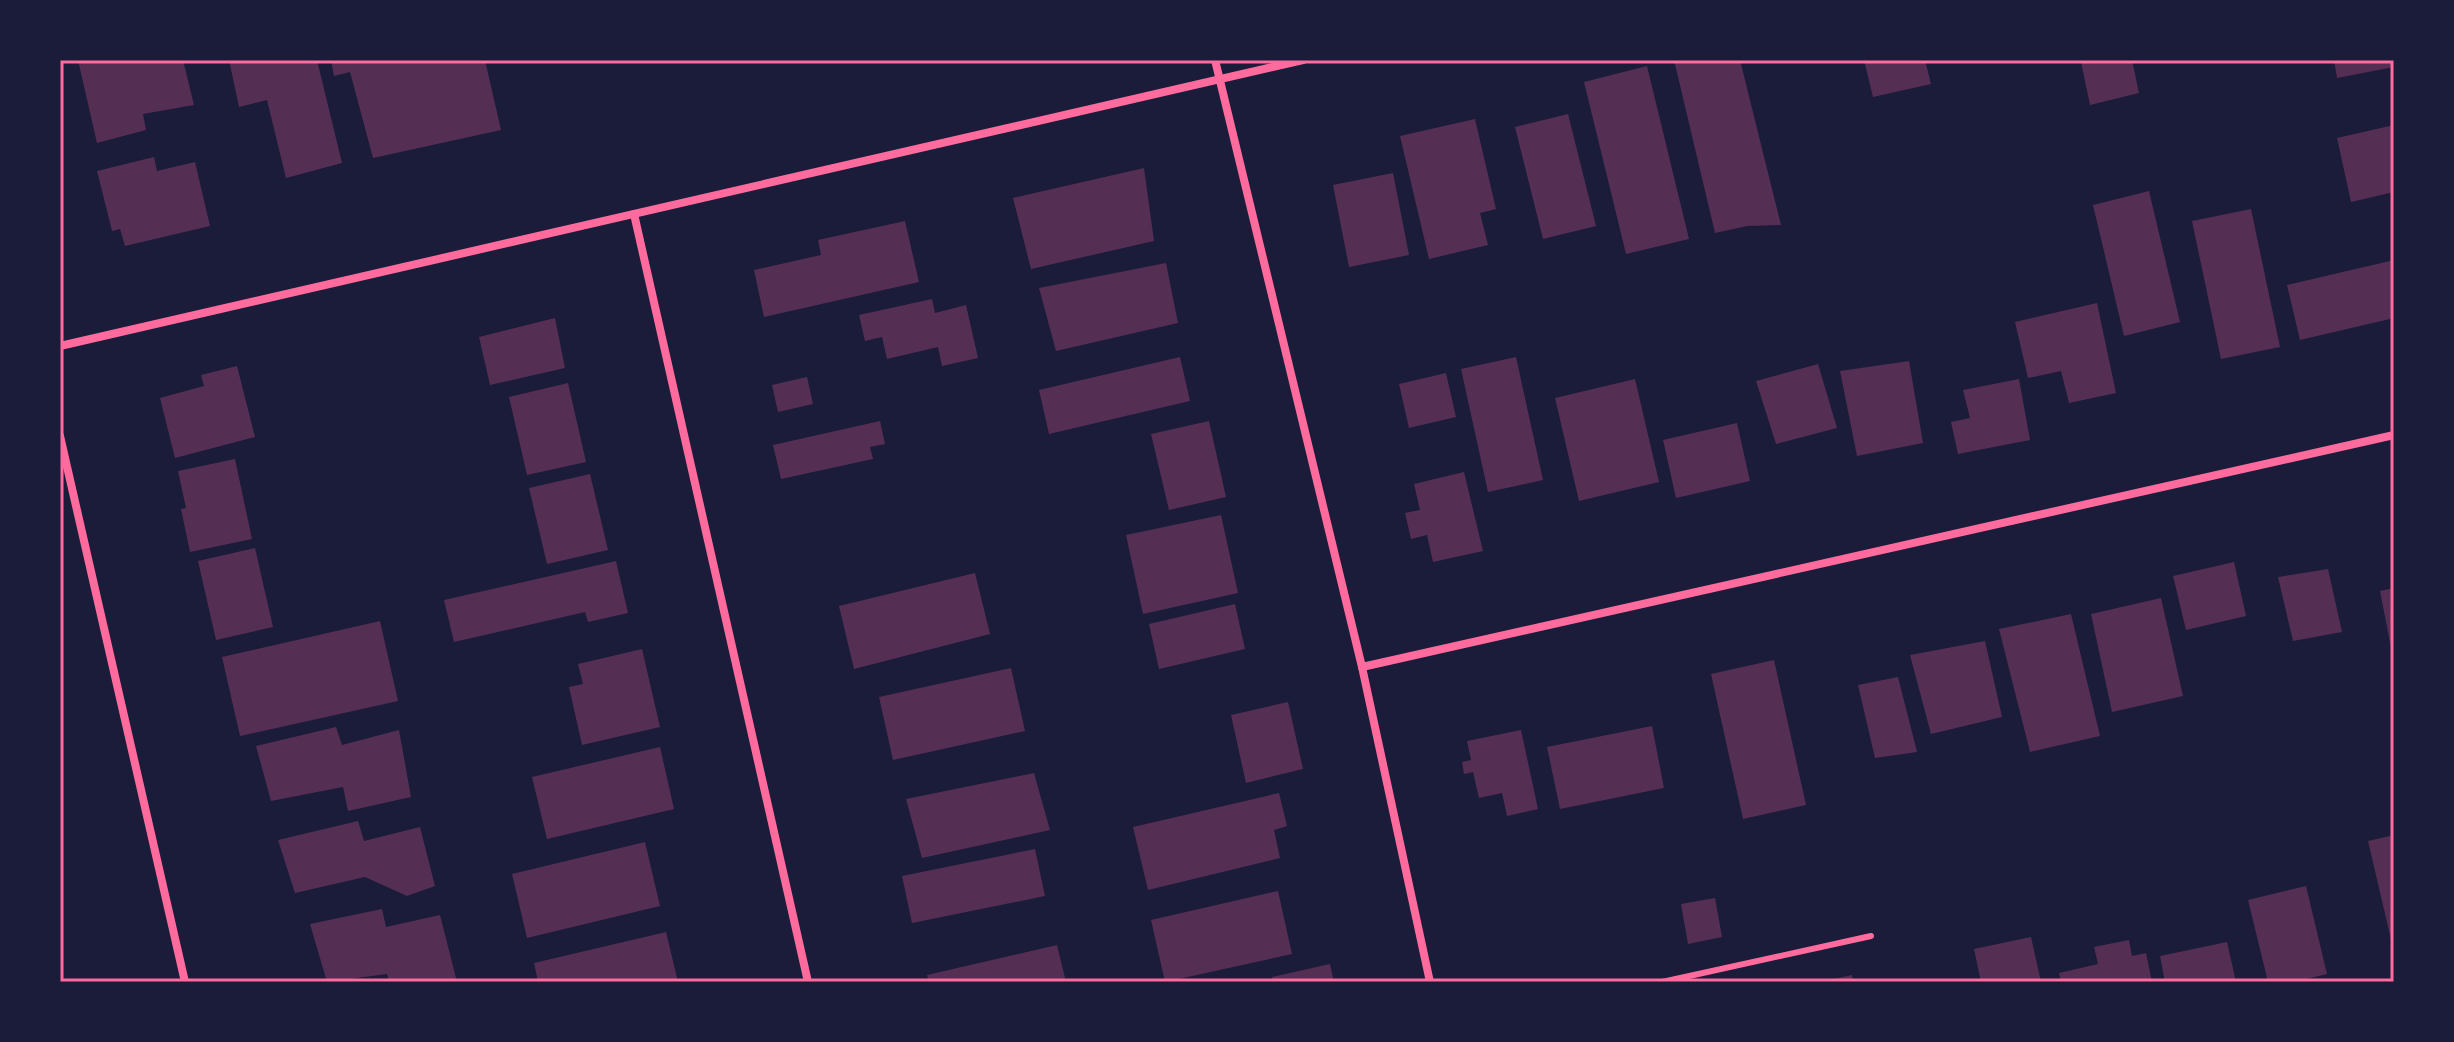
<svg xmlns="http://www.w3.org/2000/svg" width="2454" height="1042" viewBox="0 0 2454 1042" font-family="Karla,sans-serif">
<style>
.building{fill:#542f53}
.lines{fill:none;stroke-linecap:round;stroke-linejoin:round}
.service{stroke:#ff6b9d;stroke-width:6}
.minor{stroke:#ff6b9d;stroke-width:8}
.neatline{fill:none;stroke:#ff6b9d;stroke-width:3}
</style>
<rect width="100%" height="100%" fill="#1b1b3a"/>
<g class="building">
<polygon points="78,60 183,60 194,105 143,114 146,130 97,143"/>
<polygon points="229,60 317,60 342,163 286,178 267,100 239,107"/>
<polygon points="331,60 485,60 501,130 373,158 350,72 334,76"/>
<polygon points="1674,60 1740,60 1781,225 1747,226 1715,233"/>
<polygon points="1864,60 1925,60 1931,84 1873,97"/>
<polygon points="2090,60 2132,60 2139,93 2090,105 2081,62"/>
<polygon points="2334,60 2394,60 2394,67 2337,78"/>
<polygon points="1647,66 1689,239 1626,254 1584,82"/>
<polygon points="1568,114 1596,226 1543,239 1515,127"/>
<polygon points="1475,119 1496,209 1480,213 1488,245 1429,259 1400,136"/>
<polygon points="2394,125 2394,192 2351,202 2337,138"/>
<polygon points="154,157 157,171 195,162 210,226 125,246 120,229 112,231 97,171"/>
<polygon points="1144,168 1154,241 1031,269 1013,198"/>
<polygon points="1393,173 1409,255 1349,267 1333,185"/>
<polygon points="2149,191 2180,322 2124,336 2093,205"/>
<polygon points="2251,209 2280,347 2221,359 2192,221"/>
<polygon points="905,221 919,282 764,317 754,270 821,255 818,240"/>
<polygon points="2394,260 2394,318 2300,340 2287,285"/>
<polygon points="1166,263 1178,323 1056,351 1039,288"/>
<polygon points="932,299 935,313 966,305 978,358 942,366 938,347 887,359 882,337 865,341 859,315"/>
<polygon points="2097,303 2116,393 2069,403 2061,371 2028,378 2015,322"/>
<polygon points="555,318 565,368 490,385 479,337"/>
<polygon points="1180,357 1190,401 1049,434 1039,390"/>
<polygon points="1516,357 1543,480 1488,492 1461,369"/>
<polygon points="1909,361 1923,443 1857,456 1840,371"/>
<polygon points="1818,364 1837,428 1776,444 1756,381"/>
<polygon points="237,366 255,437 175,458 160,398 204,386 201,375"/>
<polygon points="1446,373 1456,417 1409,428 1399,384"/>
<polygon points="807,377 813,404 778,412 772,385"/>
<polygon points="1635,379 1659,482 1579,501 1555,398"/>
<polygon points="2019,379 2030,440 1958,454 1951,422 1970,418 1963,390"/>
<polygon points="568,383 586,462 527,475 509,397"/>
<polygon points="880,421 885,444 870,447 873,459 781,479 773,445"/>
<polygon points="1209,421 1226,497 1169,510 1151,434"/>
<polygon points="1737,423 1750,481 1676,498 1663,440"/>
<polygon points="235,459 252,539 190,552 181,509 186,508 178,471"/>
<polygon points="1464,472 1483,551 1433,562 1427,535 1411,539 1405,513 1420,510 1414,484"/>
<polygon points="590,474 608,550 547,564 529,488"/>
<polygon points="1221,515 1238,593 1143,614 1126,535"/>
<polygon points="255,548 273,627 216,640 198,561"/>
<polygon points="616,561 628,613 588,622 585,612 454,642 444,600"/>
<polygon points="2234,562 2246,616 2186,630 2173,576"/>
<polygon points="2328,569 2342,632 2293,641 2278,577"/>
<polygon points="975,573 990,634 854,669 839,606"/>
<polygon points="2394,588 2394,658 2393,658 2380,591"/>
<polygon points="2161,598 2183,696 2112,712 2091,614"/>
<polygon points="1235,604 1245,649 1159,669 1149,624"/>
<polygon points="2071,614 2100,736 2030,752 1999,629"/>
<polygon points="380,621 398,701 240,736 222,657"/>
<polygon points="1985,641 2002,717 1931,734 1910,655"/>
<polygon points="642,649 660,727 582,745 569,687 583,684 578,664"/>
<polygon points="1774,660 1806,805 1743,819 1711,674"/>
<polygon points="1011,668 1025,731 893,760 879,697"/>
<polygon points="1898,677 1917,752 1875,758 1858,685"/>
<polygon points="1288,702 1303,769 1246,783 1231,715"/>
<polygon points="1652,726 1664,788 1560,809 1547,747"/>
<polygon points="336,727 342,745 399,730 411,797 348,811 343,787 271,801 256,746"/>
<polygon points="1521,730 1538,809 1507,816 1502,793 1479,798 1473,772 1464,774 1462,762 1471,760 1467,741"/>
<polygon points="660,747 674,809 547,839 532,777"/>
<polygon points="1034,773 1050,830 922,858 906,799"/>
<polygon points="1279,793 1287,826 1274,830 1280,858 1148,890 1133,827"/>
<polygon points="358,821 364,841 420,827 435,886 407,896 365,877 295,893 278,840"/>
<polygon points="2394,835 2394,948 2393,948 2368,841"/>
<polygon points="645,842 660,906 527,938 512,874"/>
<polygon points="1035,849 1045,896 912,923 902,876"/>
<polygon points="2306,886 2327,974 2294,982 2268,982 2248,900"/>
<polygon points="1278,891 1292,954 1165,982 1151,920"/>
<polygon points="1715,898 1722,937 1688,944 1681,904"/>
<polygon points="382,909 386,927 440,915 457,982 389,982 387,974 327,982 310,924"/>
<polygon points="666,932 678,982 538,982 534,963"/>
<polygon points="2031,937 2041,982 1981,982 1974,949"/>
<polygon points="2129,940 2132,956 2146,953 2152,982 2061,982 2059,973 2098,964 2094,947"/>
<polygon points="2227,942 2236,982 2165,982 2160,956"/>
<polygon points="1057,945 1066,982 929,982 927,975"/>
<polygon points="1330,964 1334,982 1273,982 1272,977"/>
<polygon points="1852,975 1853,982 1826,982 1825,981"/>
</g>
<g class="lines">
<polyline class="service" points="1662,982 1871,936"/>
<g class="minor">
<polyline points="1215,60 1362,667 1430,982"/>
<polyline points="634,214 808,982"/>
<polyline points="60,346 1303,60"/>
<polyline points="60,436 185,982"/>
<polyline points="1362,667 2394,435"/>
</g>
</g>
<rect width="2454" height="1042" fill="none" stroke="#1b1b3a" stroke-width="124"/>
<rect x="62" y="62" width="2330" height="918" class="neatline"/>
</svg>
